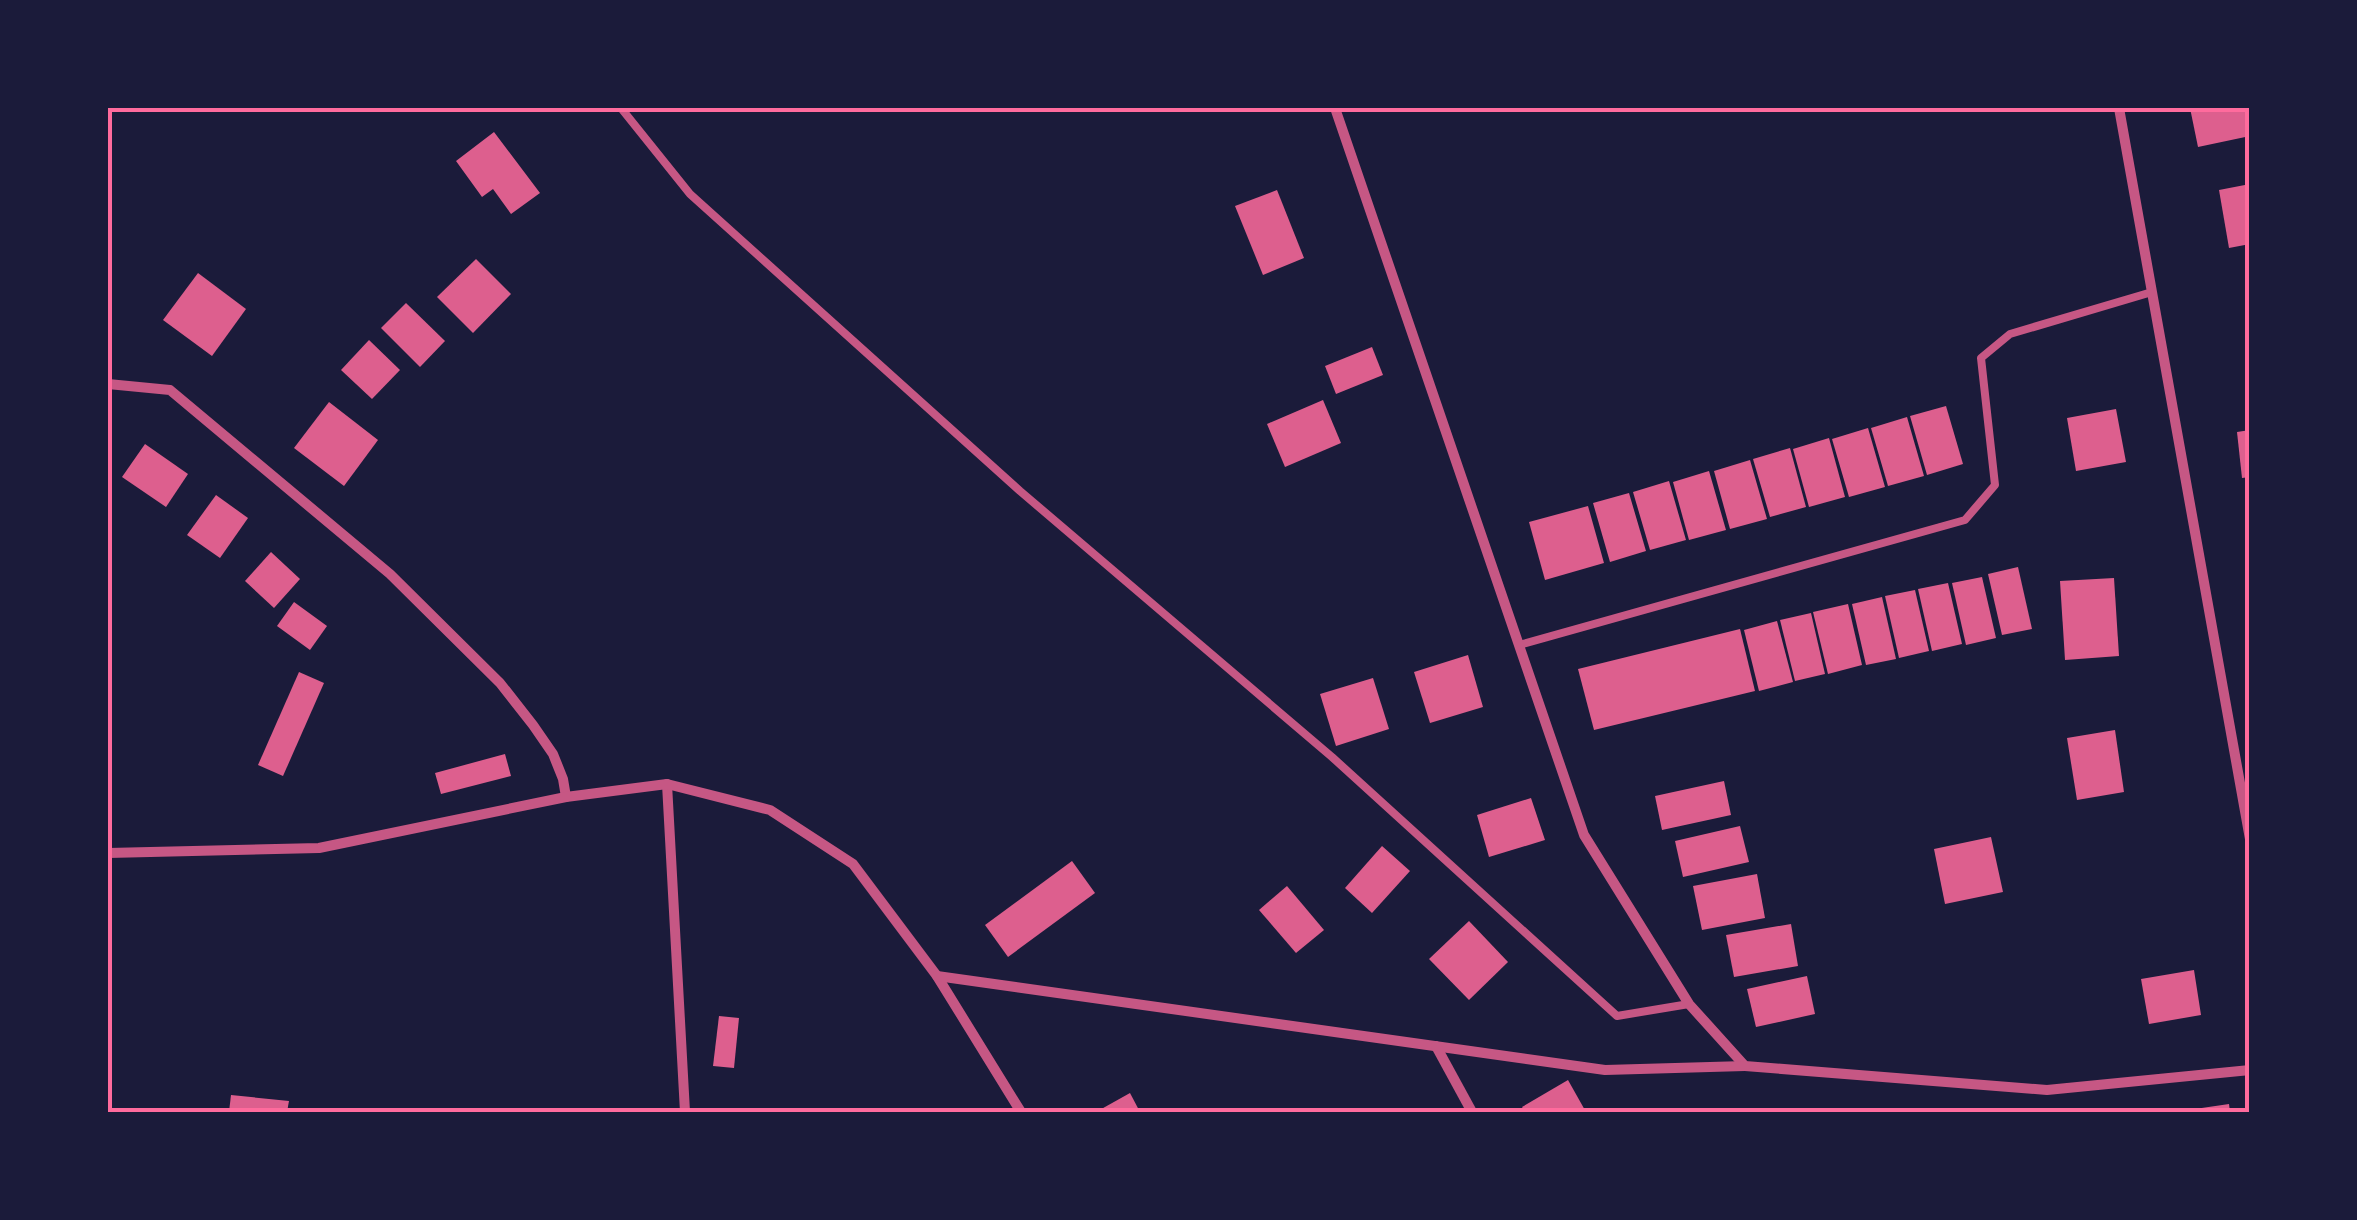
<svg xmlns="http://www.w3.org/2000/svg" width="2357" height="1220" viewBox="0 0 2357 1220" font-family="Helvetica,sans-serif">
<style>
.building{fill:#dd5f8e}
.lines{fill:none;stroke-linecap:round;stroke-linejoin:round}
.service{stroke:#c65784;stroke-width:8}
.minor{stroke:#c65784;stroke-width:10}
.neatline{fill:none;stroke:#ff6b9d;stroke-width:4}
</style>
<rect width="100%" height="100%" fill="#1b1b3a"/>
<g class="building">
<polygon points="2190,108 2248,108 2250,136 2198,147"/>
<polygon points="494,132 540,193 511,214 493,189 482,197 456,161"/>
<polygon points="2250,184 2250,244 2229,248 2219,190"/>
<polygon points="1277,190 1304,258 1263,275 1235,206"/>
<polygon points="476,259 511,294 473,333 437,297"/>
<polygon points="198,273 246,309 212,356 163,320"/>
<polygon points="406,303 445,341 420,367 381,328"/>
<polygon points="369,340 400,370 372,399 341,370"/>
<polygon points="1372,347 1383,375 1336,394 1325,366"/>
<polygon points="1323,400 1341,443 1285,467 1267,424"/>
<polygon points="329,402 378,440 344,486 294,448"/>
<polygon points="1946,406 1963,464 1927,475 1910,416"/>
<polygon points="2116,409 2126,462 2076,471 2067,418"/>
<polygon points="1907,417 1924,476 1888,486 1871,428"/>
<polygon points="1868,428 1885,487 1849,497 1832,439"/>
<polygon points="2250,430 2250,477 2242,478 2237,432"/>
<polygon points="1829,438 1845,497 1809,507 1793,449"/>
<polygon points="145,444 188,474 166,507 122,477"/>
<polygon points="1790,448 1806,507 1770,517 1753,459"/>
<polygon points="1750,460 1767,519 1730,529 1714,471"/>
<polygon points="1709,471 1726,530 1689,540 1673,482"/>
<polygon points="1669,481 1686,540 1650,550 1633,492"/>
<polygon points="1629,493 1646,551 1610,562 1593,503"/>
<polygon points="216,495 248,518 220,558 187,535"/>
<polygon points="1588,506 1604,563 1545,580 1529,522"/>
<polygon points="271,552 300,579 274,608 245,581"/>
<polygon points="2018,567 2032,629 2002,635 1988,574"/>
<polygon points="1982,577 1996,638 1966,645 1952,583"/>
<polygon points="2114,578 2119,656 2065,660 2060,581"/>
<polygon points="1948,583 1962,644 1932,651 1918,589"/>
<polygon points="1915,590 1929,651 1899,658 1885,596"/>
<polygon points="1882,597 1896,659 1866,665 1852,604"/>
<polygon points="294,602 327,626 310,650 277,626"/>
<polygon points="1848,604 1862,665 1828,674 1813,612"/>
<polygon points="1811,613 1825,674 1795,681 1780,620"/>
<polygon points="1777,621 1793,682 1759,691 1744,630"/>
<polygon points="1740,629 1755,691 1594,730 1578,669"/>
<polygon points="1468,655 1483,707 1430,723 1414,672"/>
<polygon points="299,672 324,683 283,776 258,765"/>
<polygon points="1373,678 1389,729 1336,746 1320,694"/>
<polygon points="2115,730 2124,792 2077,800 2067,738"/>
<polygon points="505,754 511,776 441,794 435,773"/>
<polygon points="1724,781 1731,815 1662,830 1655,796"/>
<polygon points="1531,798 1545,840 1489,857 1477,815"/>
<polygon points="1740,826 1749,862 1683,877 1675,841"/>
<polygon points="1991,837 2003,892 1945,904 1934,849"/>
<polygon points="1382,846 1410,871 1372,913 1345,888"/>
<polygon points="1072,861 1095,893 1008,957 985,925"/>
<polygon points="1757,874 1765,918 1702,930 1693,886"/>
<polygon points="1287,886 1324,930 1296,953 1259,910"/>
<polygon points="1469,921 1508,962 1469,1000 1429,959"/>
<polygon points="1791,924 1798,966 1734,977 1726,935"/>
<polygon points="2194,970 2201,1015 2149,1024 2141,979"/>
<polygon points="1807,976 1815,1014 1756,1027 1747,989"/>
<polygon points="719,1016 739,1018 734,1068 713,1066"/>
<polygon points="1568,1080 1586,1112 1525,1112 1522,1107"/>
<polygon points="1130,1093 1140,1112 1096,1112"/>
<polygon points="231,1095 289,1101 287,1112 229,1112"/>
<polygon points="2229,1104 2230,1112 2188,1112 2188,1110"/>
</g>
<g class="lines">
<g class="service">
<polyline points="621,108 690,194 1020,491 1332,757 1617,1016 1689,1004"/>
<polyline points="1519,645 1965,520 1995,485 1981,358 2010,334 2152,292"/>
</g>
<g class="minor">
<polyline points="1335,108 1584,835 1689,1004 1745,1066 2047,1090 2250,1070"/>
<polyline points="2119,108 2250,839"/>
<polyline points="108,384 170,390 390,574 500,683 533,725 553,754 563,779 566,797"/>
<polyline points="667,784 685,1112"/>
<polyline points="108,853 319,848 566,797 667,784 770,810 853,864 937,976 1021,1112"/>
<polyline points="937,976 1605,1070 1745,1066"/>
<polyline points="1436,1046 1472,1112"/>
</g>
</g>
<rect width="2357" height="1220" fill="none" stroke="#1b1b3a" stroke-width="220"/>
<rect x="110" y="110" width="2137" height="1000" class="neatline"/>
</svg>
